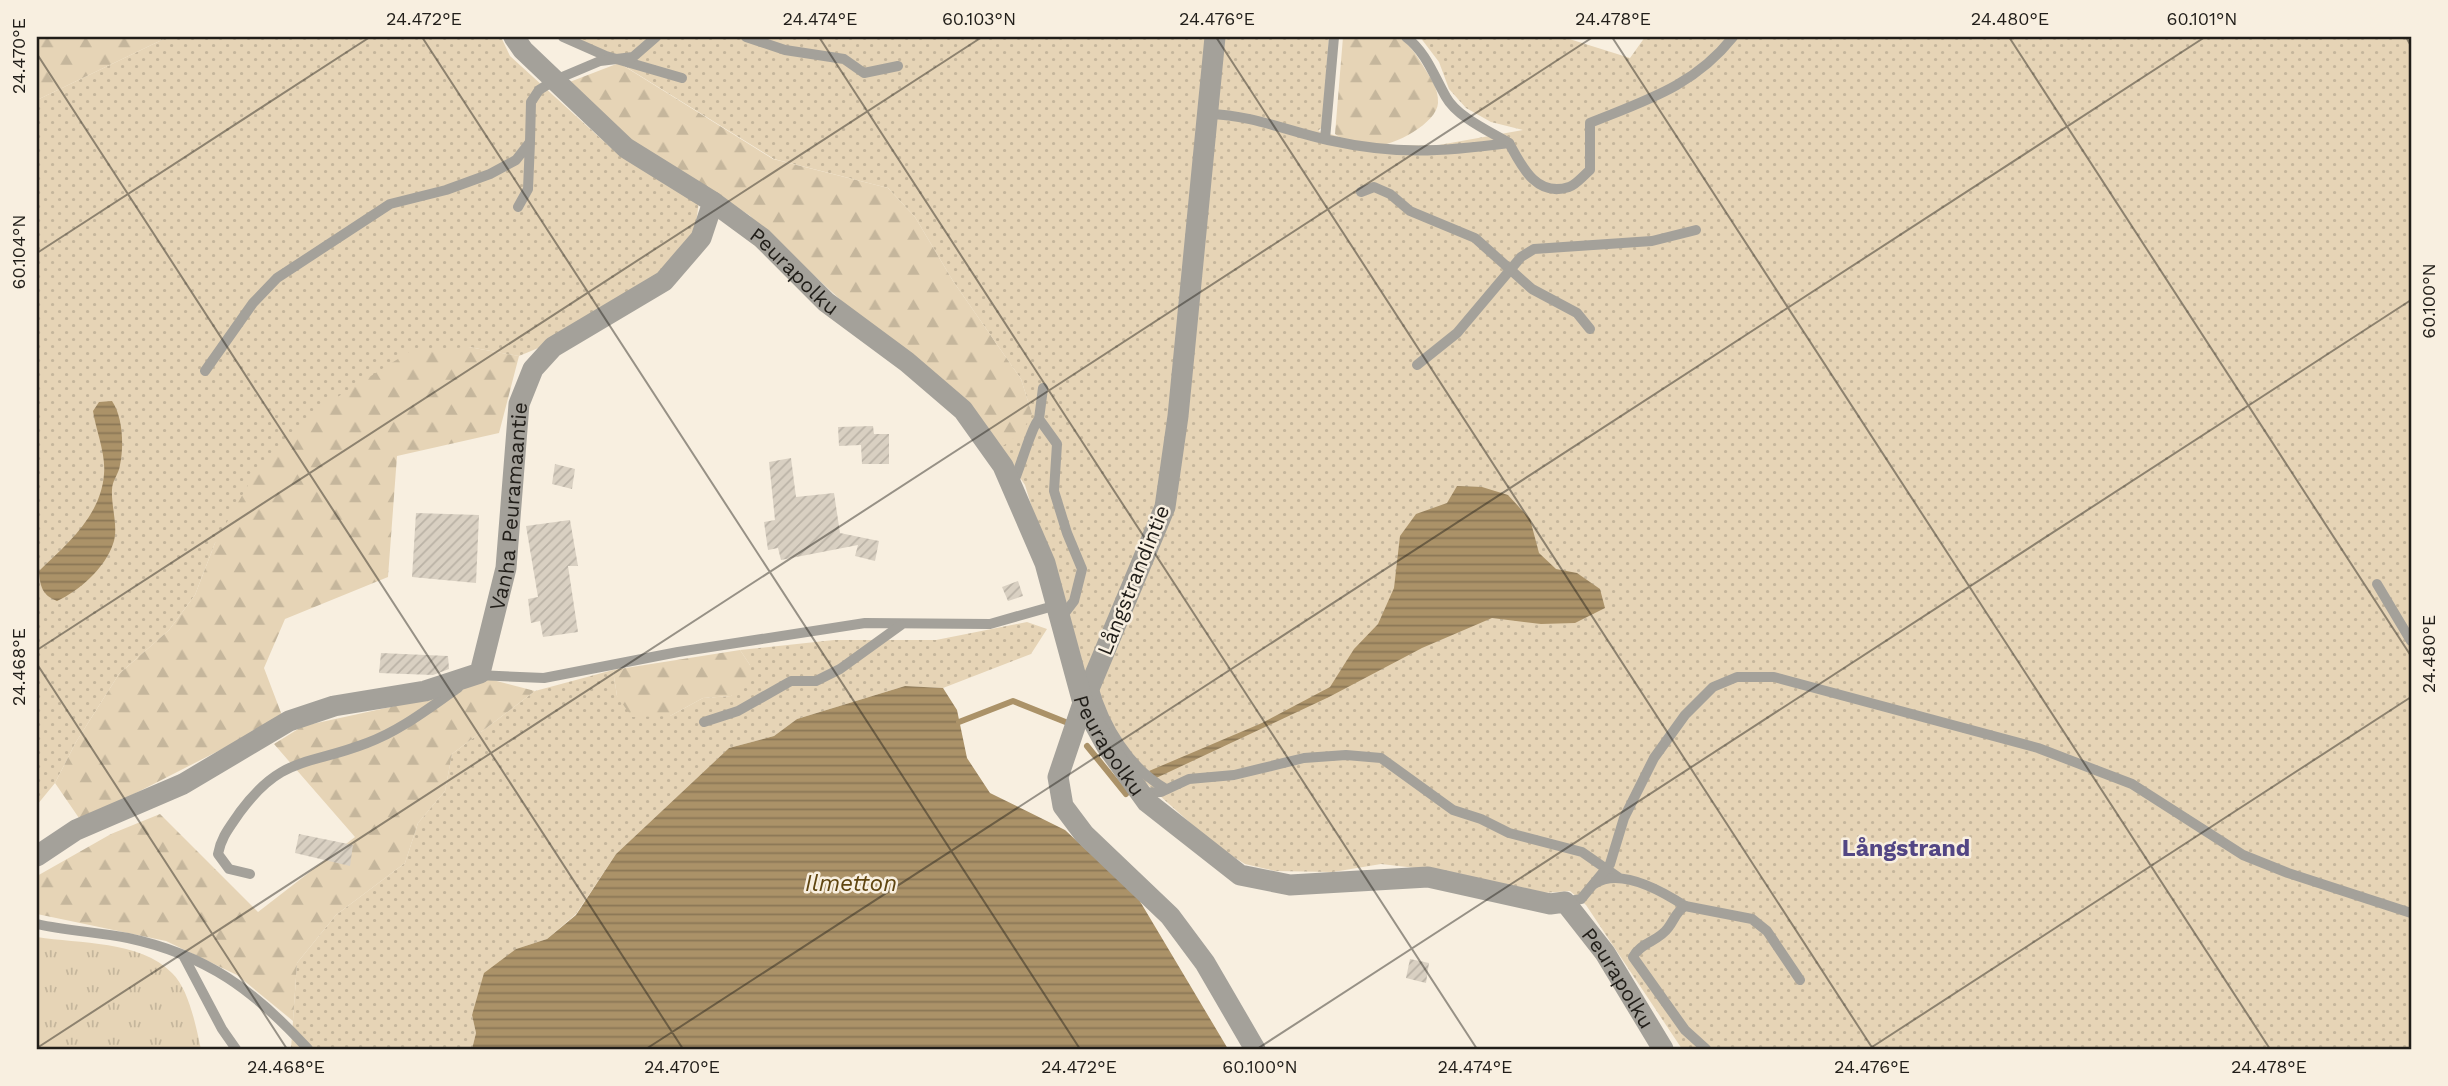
<svg xmlns="http://www.w3.org/2000/svg" width="2448" height="1086" viewBox="0 0 2448 1086" font-family="'Work Sans',sans-serif">
<style>
.grass{fill:url(#grass-dots)}
.forest{fill:url(#forest-firs)}
.park{fill:url(#park-tufts)}
.water{fill:url(#water-rules)}
.lines{fill:none;stroke-linecap:round;stroke-linejoin:round}
.stream{stroke:#ab9268;stroke-width:6}
.building{fill:url(#building-hatch)}
.lane{stroke:#a4a19a;stroke-width:10}
.street{stroke:#a4a19a;stroke-width:21}
.ticks{fill:none;stroke:#211e19;stroke-width:2;stroke-opacity:0.45}
.labels{text-anchor:middle;dominant-baseline:central;stroke-width:5;stroke-linejoin:round;paint-order:stroke}
.street-label{font-size:21px;fill:#211e19;stroke:#f8efe0}
.neighbourhood-label{font-size:23px;font-weight:bold;fill:#524684;stroke:#f8efe0}
.water-label{font-size:23px;font-style:italic;fill:#5f4510;stroke:#f8efe0}
.neatline{fill:none;stroke:#211e19;stroke-width:2.5}
.ticks-label{font-size:18px;text-anchor:middle;fill:#211e19}
</style>
<defs>
<pattern id="grass-dots" width="8" height="8" patternUnits="userSpaceOnUse" patternTransform="scale(1.75)"><rect width="8" height="8" fill="#e6d4b6"/><path d="M2 2h.1M6 6h.1" fill="none" stroke="#c5b69c" stroke-width="1.8" stroke-linecap="round"/></pattern>
<pattern id="forest-firs" width="22" height="20" patternUnits="userSpaceOnUse" patternTransform="scale(1.75)"><rect width="22" height="20" fill="#e6d4b6"/><path d="M5 1l3.5 6h-7zM16 11l3.5 6h-7z" fill="#c5b69c"/></pattern>
<pattern id="park-tufts" width="24" height="20" patternUnits="userSpaceOnUse" patternTransform="scale(1.75)"><rect width="24" height="20" fill="#e6d4b6"/><path d="M3 7l-1-3M5 7V3M7 7l1-3M15 17l-1-3M17 17v-4M19 17l1-3" fill="none" stroke="#c5b69c"/></pattern>
<pattern id="water-rules" width="6" height="5" patternUnits="userSpaceOnUse" patternTransform="scale(1.75)"><rect width="6" height="5" fill="#ab9268"/><path d="M0 2.5h6" fill="none" stroke="#8b7755"/></pattern>
<pattern id="building-hatch" width="6" height="6" patternUnits="userSpaceOnUse" patternTransform="scale(1.75)"><rect width="6" height="6" fill="#d9d0c2"/><path d="M-1 1l2-2M0 6l6-6M5 7l2-2" fill="none" stroke="#bab2a6"/></pattern>
</defs>
<rect width="100%" height="100%" fill="#f8efe0"/>
<g class="grass">
<polygon points="168,37 501,37 510,56 610,147 699,201 695,231 651,281 560,339 519,356 469,347 215,543 195,595 169,630 119,674 76,742 55,783 37,805 37,100"/>
<polygon points="571,37 1329,37 1322,127 1318,131 1376,146 1439,145 1523,130 1491,122 1466,108 1449,89 1439,62 1420,37 1563,37 1630,58 1645,37 2411,37 2411,1049 1682,1049 1586,905 1570,891 1543,893 1451,872 1381,864 1333,872 1275,871 1245,864 1216,846 1130,769 1094,710 1025,485 1000,448 1032,414 1021,379 953,281 915,217 888,188 774,159 597,49"/>
<polygon points="1027,622 1047,629 1031,654 943,688 905,686 797,719 774,736 729,748 616,854 576,914 547,939 516,949 477,1002 472,1015 476,1033 472,1049 291,1049 297,963 336,915 405,863 418,823 445,791 452,754 535,691 613,670 617,696 670,716 703,698 731,696 750,665 740,650 834,640 936,640"/>
</g>
<g class="forest">
<polygon points="37,37 168,37 37,100"/>
<path d="M1343,37C1359,37 1382,32 1397,37C1406,40 1417,55 1422,64C1429,76 1439,88 1438,103C1437,123 1394,146 1375,146C1363,146 1345,142 1335,134Z"/>
<polygon points="619,63 773,159 888,188 915,217 953,281 1021,379 1032,414 1021,433 1000,448 749,215 626,138 567,83"/>
<polygon points="469,347 519,356 499,433 397,456 388,577 285,619 264,668 283,718 81,821 55,783 76,742 119,674 169,630 195,595 215,543 255,473 312,413 409,352"/>
<polygon points="740,650 750,665 749,680 731,696 703,698 670,716 632,717 617,696 613,670"/>
<polygon points="489,679 535,691 452,754 445,791 418,823 405,863 336,915 297,963 293,1021 237,975 166,941 37,914 37,876 111,834 160,814 258,912 355,837 274,744 303,726 395,706"/>
</g>
<path class="park" d="M37,937C79,944 140,940 172,973C189,989 196,1027 201,1049H37Z"/>
<g class="water">
<path d="M112,401C123,417 124,446 120,465C119,474 112,480 112,490C111,507 119,528 113,544C105,568 79,591 57,601C42,595 40,586 39,571C67,544 101,516 104,474C106,454 96,431 93,411L99,402Z"/>
<polygon points="1457,486 1482,487 1508,495 1530,519 1539,553 1556,569 1577,573 1600,589 1605,608 1575,623 1541,624 1492,618 1422,648 1329,697 1154,779 1149,771 1262,723 1330,687 1354,649 1378,624 1394,588 1400,536 1416,514 1447,503"/>
<polygon points="905,686 943,688 957,710 967,758 990,793 1065,830 1138,898 1228,1049 472,1049 476,1033 472,1015 484,973 516,949 547,939 576,915 616,854 729,748 774,736 797,719"/>
</g>
<g class="lines">
<g class="stream">
<polyline points="959,722 1013,701 1068,723"/>
<polyline points="1087,746 1126,794"/>
</g>
</g>
<g class="building">
<polygon points="873,426 874,434 889,434 889,464 862,464 861,445 839,446 838,427"/>
<polygon points="791,458 796,497 834,493 840,533 879,541 875,561 855,556 858,545 781,560 778,548 768,550 764,522 775,520 769,462"/>
<polygon points="555,464 575,469 572,489 552,484"/>
<polygon points="416,513 479,515 476,583 412,577"/>
<polygon points="570,520 578,566 568,566 578,632 543,637 540,621 531,623 528,599 538,597 526,526"/>
<polygon points="1018,581 1023,596 1008,601 1002,587"/>
<polygon points="381,653 448,656 449,669 433,675 379,673"/>
<polygon points="299,834 353,845 350,866 295,853"/>
<polygon points="1410,959 1429,963 1426,983 1406,978"/>
</g>
<g class="lines">
<g class="lane">
<polyline points="563,37 606,56 682,78"/>
<polyline points="746,37 785,50 844,59 864,73 898,66"/>
<path d="M1406,37C1426,52 1434,76 1446,97C1457,117 1489,131 1509,143"/>
<path d="M1209,114C1252,115 1287,131 1328,140C1396,155 1441,152 1509,143C1521,165 1536,198 1569,187C1576,185 1584,175 1590,170V123C1647,100 1694,86 1733,37"/>
<polyline points="1325,139 1334,37"/>
<polyline points="530,142 531,102 539,90 555,80 600,61 633,57 656,37"/>
<polyline points="1361,192 1374,187 1390,194 1410,211 1475,238 1532,289 1577,313 1590,329"/>
<polyline points="1417,365 1457,333 1521,257 1534,249 1652,241 1696,230"/>
<polyline points="205,371 253,303 277,278 390,204 446,190 490,174 516,160 530,142 528,189 518,207"/>
<polyline points="1043,388 1039,419 1057,444 1054,491 1067,533 1082,569 1074,601 1061,618"/>
<path d="M1012,486C1019,472 1032,425 1039,419"/>
<polyline points="2377,584 2411,641"/>
<polyline points="477,675 544,678 678,652 865,623 990,624 1057,605"/>
<path d="M1093,686C1104,726 1129,768 1166,789"/>
<polyline points="704,722 738,711 791,681 816,681 840,669 901,625"/>
<polyline points="1140,793 1161,792 1189,779 1234,775 1304,758 1346,755 1381,758 1453,810 1481,819 1509,833 1582,852 1618,877"/>
<path d="M250,874L229,869L218,854C221,837 230,827 240,812C282,755 308,766 367,743C400,731 429,708 458,688"/>
<path d="M1594,884C1620,867 1662,891 1685,906"/>
<polyline points="1565,902 1581,899 1610,864 1624,818 1654,758 1685,715 1713,687 1737,677 1774,677 2038,748 2132,784 2243,855 2288,873 2411,913"/>
<path d="M37,924C67,931 98,932 128,938C207,955 254,990 308,1049"/>
<polyline points="184,957 222,1029 236,1049"/>
<path d="M1706,1049L1685,1030L1633,957C1640,943 1659,941 1668,928C1675,919 1675,913 1685,906L1752,919L1767,931L1800,980"/>
</g>
<g class="street">
<polyline points="1215,37 1178,416 1165,507 1083,703 1058,777 1063,806 1084,834 1170,916 1205,963 1255,1049"/>
<path id="s1" d="M713,202L762,238L826,302L907,362L963,410L1003,466L1045,563L1083,703L1106,745L1147,802L1240,875L1290,885L1428,877L1550,904L1565,902L1605,953L1663,1049"/>
<path id="s2" d="M37,856L76,830L183,784L289,721L334,706L425,691L480,673L506,568L519,404L533,369L553,347L664,281L701,238L713,202L626,148L523,50L514,37"/>
</g>
</g>
<path class="ticks" d="M422,37L1080,1049M819,37L1477,1049M1216,37L1873,1049M1612,37L2270,1049M2009,37L2411,656M2406,37L2411,46M37,54L683,1049M37,253L370,37M37,650L982,37M37,664L287,1049M37,1048L1593,37M646,1049L2205,37M1257,1049L2411,300M1869,1049L2411,697"/>
<g class="labels">
<g class="street-label">
<text stroke="none"><textPath href="#s1" startOffset="107">Peurapolku</textPath></text>
<text stroke="none"><textPath href="#s2" startOffset="654">Vanha Peuramaantie</textPath></text>
<text transform="translate(1133 580) rotate(-68)">Långstrandintie</text>
<text stroke="none"><textPath href="#s1" startOffset="695">Peurapolku</textPath></text>
<text stroke="none"><textPath href="#s1" startOffset="1304">Peurapolku</textPath></text>
</g>
<g class="neighbourhood-label">
<text x="1906" y="848">Långstrand</text>
</g>
<g class="water-label">
<text x="851" y="883">Ilmetton</text>
</g>
</g>
<rect width="2448" height="1086" fill="none" stroke="#f8efe0" stroke-width="77"/>
<rect x="38" y="38" width="2372" height="1010" class="neatline"/>
<g class="ticks-label">
<text x="424" y="25">24.472°E</text>
<text x="820" y="25">24.474°E</text>
<text x="979" y="25">60.103°N</text>
<text x="1217" y="25">24.476°E</text>
<text x="1613" y="25">24.478°E</text>
<text x="2010" y="25">24.480°E</text>
<text x="2202" y="25">60.101°N</text>
<text transform="translate(19 56) rotate(-90)" y="6">24.470°E</text>
<text transform="translate(19 252) rotate(-90)" y="6">60.104°N</text>
<text transform="translate(2429 301) rotate(-90)" y="6">60.100°N</text>
<text transform="translate(2429 654) rotate(-90)" y="6">24.480°E</text>
<text transform="translate(19 667) rotate(-90)" y="6">24.468°E</text>
<text x="286" y="1073">24.468°E</text>
<text x="682" y="1073">24.470°E</text>
<text x="1079" y="1073">24.472°E</text>
<text x="1260" y="1073">60.100°N</text>
<text x="1475" y="1073">24.474°E</text>
<text x="1872" y="1073">24.476°E</text>
<text x="2269" y="1073">24.478°E</text>
</g>
</svg>
